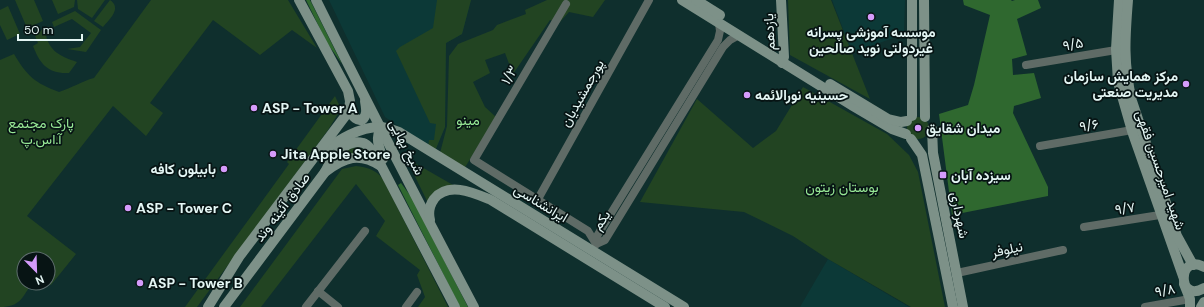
<svg xmlns="http://www.w3.org/2000/svg" width="1204" height="307" viewBox="0 0 1204 307" font-family="'DM Sans',Vazirmatn,sans-serif">
<style>
.built{fill:#0c3937}
.green{fill:#242}
.forest{fill:#2f682f}
.lines{fill:none;stroke-linecap:round;stroke-linejoin:round}
.street{stroke:#5f6b66;stroke-width:8}
.secondary{stroke:#7d9188;stroke-width:10}
.poi-dot{fill:#d59bfb;stroke:#071414;stroke-width:1.5}
.labels{text-anchor:middle;dominant-baseline:central;stroke-width:3.5;stroke-linejoin:round;paint-order:stroke}
.street-label{font-size:14px;fill:#e4f6f4;stroke:#071414}
.poi-label{font-size:14px;font-weight:bold;fill:#e4f6f4;stroke:#071414;text-anchor:start}
.park-label{font-size:14px;fill:#97e795;stroke:#071414}
</style>
<rect width="100%" height="100%" fill="#0f2f2d"/>
<g class="built">
<polygon points="329,0 471,0 462,34 446,43 445,127 435,151 385,117"/>
<polygon points="832,0 905,0 904,34 852,53"/>
<polygon points="828,259 909,307 800,307"/>
</g>
<g class="green">
<polygon points="15,0 34,0 43,21 27,28"/>
<polygon points="52,0 75,0 74,7 58,14"/>
<polygon points="77,0 105,0 92,18 78,9"/>
<path d="M110,0C122,8 110,19 103,27L94,21Z"/>
<path d="M151,0H288L317,48L292,30L260,55L213,20L150,103L163,113L146,136L113,106L27,216L76,254L51,285L47,283L48,259H24V283H32C22,298 20,307 0,307V60L14,54C27,76 35,83 59,92C72,88 82,81 94,78Z"/>
<polygon points="437,0 471,0 462,34 446,43 445,127 435,151 428,147 429,140 434,140 436,124 430,123 396,51 400,47 433,28"/>
<polygon points="547,0 605,0 593,17 569,12 559,23 550,20 513,74 505,53 485,60 490,73 473,82 485,107 496,117 464,169 440,153 447,126 449,56 458,44 493,30 497,25 526,14 525,10"/>
<polygon points="788,0 831,0 870,99 790,55"/>
<polygon points="8,6 20,34 7,40 0,25 0,10"/>
<polygon points="75,11 101,30 86,52 67,49 80,47 91,33 72,19 54,27 52,22"/>
<path d="M45,27C46,50 59,56 77,62L69,73C48,74 40,64 33,46L38,43L35,36Z"/>
<polygon points="803,87 887,134 909,155 918,172 945,307 911,307 828,259 793,236 744,212 640,202 697,99 753,148 776,131"/>
<polygon points="335,96 341,109 328,130 197,307 185,307 289,164 287,162"/>
<circle cx="918" cy="128" r="11"/>
<polygon points="357,147 366,150 369,156 340,157 346,150"/>
<polygon points="406,158 453,185 428,203"/>
<path d="M356,166C367,167 376,170 383,179L448,307H418L425,297L417,275L420,270L376,236L385,221L356,184L261,307H240L342,169Z"/>
</g>
<g class="forest">
<polygon points="306,0 310,0 342,64 327,43"/>
<polygon points="963,0 1011,0 1012,1 1015,0 1038,0 1041,8 1017,19 1027,55 1012,59 1013,75 1034,73 1041,98 1014,106 1013,113 1048,187 1048,196 952,215 939,114 968,105 974,85 990,15 964,5"/>
<polygon points="401,183 412,198 468,307 460,307 398,185"/>
</g>
<g class="lines">
<g class="street">
<polyline points="566,4 474,160 588,231 596,244"/>
<polyline points="1026,65 1122,49"/>
<polyline points="1040,146 1138,129"/>
<polyline points="538,199 649,0"/>
<polyline points="1084,227 1166,214"/>
<polyline points="596,244 605,240 723,47 730,40 739,35"/>
<polyline points="596,244 597,236 718,40 720,31 719,23"/>
<polyline points="957,273 1063,250"/>
<polyline points="318,291 338,307"/>
<polyline points="306,307 365,231"/>
<polyline points="406,307 417,292"/>
<polyline points="1145,307 1190,299"/>
</g>
<g class="secondary">
<polyline points="299,0 348,91 350,101 349,111"/>
<path d="M316,0C367,103 420,205 474,307"/>
<polyline points="682,0 853,106 892,129 906,134"/>
<polyline points="696,0 720,15"/>
<polyline points="781,0 784,57 782,63"/>
<polyline points="912,0 912,116"/>
<polyline points="924,0 925,117"/>
<polyline points="1119,0 1116,49 1118,82 1132,131 1183,276"/>
<path d="M1128,0C1125,37 1123,64 1132,101L1177,236L1193,265"/>
<polyline points="830,84 888,119 901,122 907,121"/>
<path d="M349,111C353,116 356,121 362,120C368,115 366,108 365,101"/>
<path d="M381,127C375,139 379,147 383,159"/>
<polyline points="932,129 933,153 963,307"/>
<polyline points="911,139 922,155 953,307"/>
<path d="M315,156C335,143 356,127 380,127C386,127 393,130 399,132L684,307"/>
<path d="M325,172C331,159 345,138 363,143C368,144 371,150 375,154L455,307"/>
<path d="M430,220C428,212 429,206 434,199C448,181 474,193 491,200L665,307"/>
<path d="M1204,267C1177,252 1177,304 1204,288"/>
<polyline points="1184,284 1190,299 1190,307"/>
<polyline points="208,307 239,257 349,111"/>
<path d="M224,307L325,172C345,157 359,152 381,166"/>
<polyline points="1201,307 1204,302"/>
</g>
</g>
<g class="poi-dot">
<circle cx="871" cy="17" r="4"/>
<circle cx="1186" cy="84" r="4"/>
<circle cx="747" cy="95" r="4"/>
<circle cx="254" cy="108" r="4"/>
<circle cx="918" cy="128" r="4"/>
<circle cx="273" cy="154" r="4"/>
<circle cx="224" cy="169" r="4"/>
<rect x="939" y="171" width="8" height="8" rx="2"/>
<circle cx="128" cy="208" r="4"/>
<circle cx="140" cy="283" r="4"/>
</g>
<g class="labels">
<g class="street-label">
<text transform="translate(769 32) rotate(-93)">یازدهم</text>
<text transform="translate(1073 44) rotate(-10)">۹/۵</text>
<text transform="translate(509 75) rotate(-60)">۱/۳</text>
<text transform="translate(582 93) rotate(-61)">پورجمشیدیان</text>
<text transform="translate(1089 125) rotate(-9)">۹/۶</text>
<text transform="translate(407 147) rotate(63)">شیخ بهایی</text>
<text transform="translate(1161 170) rotate(71)">شهید امیرحسین فقهی</text>
<text transform="translate(541 203) rotate(31)">ایرانشناسی</text>
<text transform="translate(282 207) rotate(-53)">صادق آئینه وند</text>
<text transform="translate(1125 208) rotate(-9)">۹/۷</text>
<text transform="translate(960 215) rotate(79)">شهرداری</text>
<text transform="translate(601 220) rotate(-56)">یکم</text>
<text transform="translate(1007 249) rotate(-12)">نیلوفر</text>
<text transform="translate(1165 290) rotate(-10)">۹/۸</text>
</g>
<g class="poi-label">
<text x="871" y="32" text-anchor="middle">موسسه آموزشی پسرانه<tspan x="871" dy="16">غیردولتی نوید صالحین</tspan></text>
<text x="1178" y="76" text-anchor="end">مرکز همایش سازمان<tspan x="1178" dy="16">مدیریت صنعتی</tspan></text>
<text x="755" y="95">حسینیه نورالائمه</text>
<text x="262" y="108">ASP - Tower A</text>
<text x="926" y="128">میدان شقایق</text>
<text x="281" y="154">Jita Apple Store</text>
<text x="216" y="169" text-anchor="end">بابیلون کافه</text>
<text x="951" y="175">سیزده آبان</text>
<text x="136" y="208">ASP - Tower C</text>
<text x="148" y="283">ASP - Tower B</text>
</g>
<g class="park-label">
<text x="468" y="120">مینو</text>
<text x="41" y="123">پارک مجتمع<tspan x="41" dy="16">آ.اس.پ</tspan></text>
<text x="842" y="187">بوستان زیتون</text>
</g>
</g>
<g transform="translate(36 271) rotate(157)"><circle r="19" fill="#071414" stroke="#5f6e6e"/>
<path d="M0-3L7 15L0 10L-7 15Z" fill="#d59bfb"/>
<text y="-6" font-size="11" font-weight="bold" text-anchor="middle" fill="#e4f6f4">N</text>
</g>
<path d="M18 34v6h64v-6" fill="none" stroke="#e4f6f4" stroke-width="2"/>
<text x="24" y="34" font-size="12" fill="#e4f6f4" stroke="#071414" stroke-width="3" paint-order="stroke">50 m</text>
</svg>
